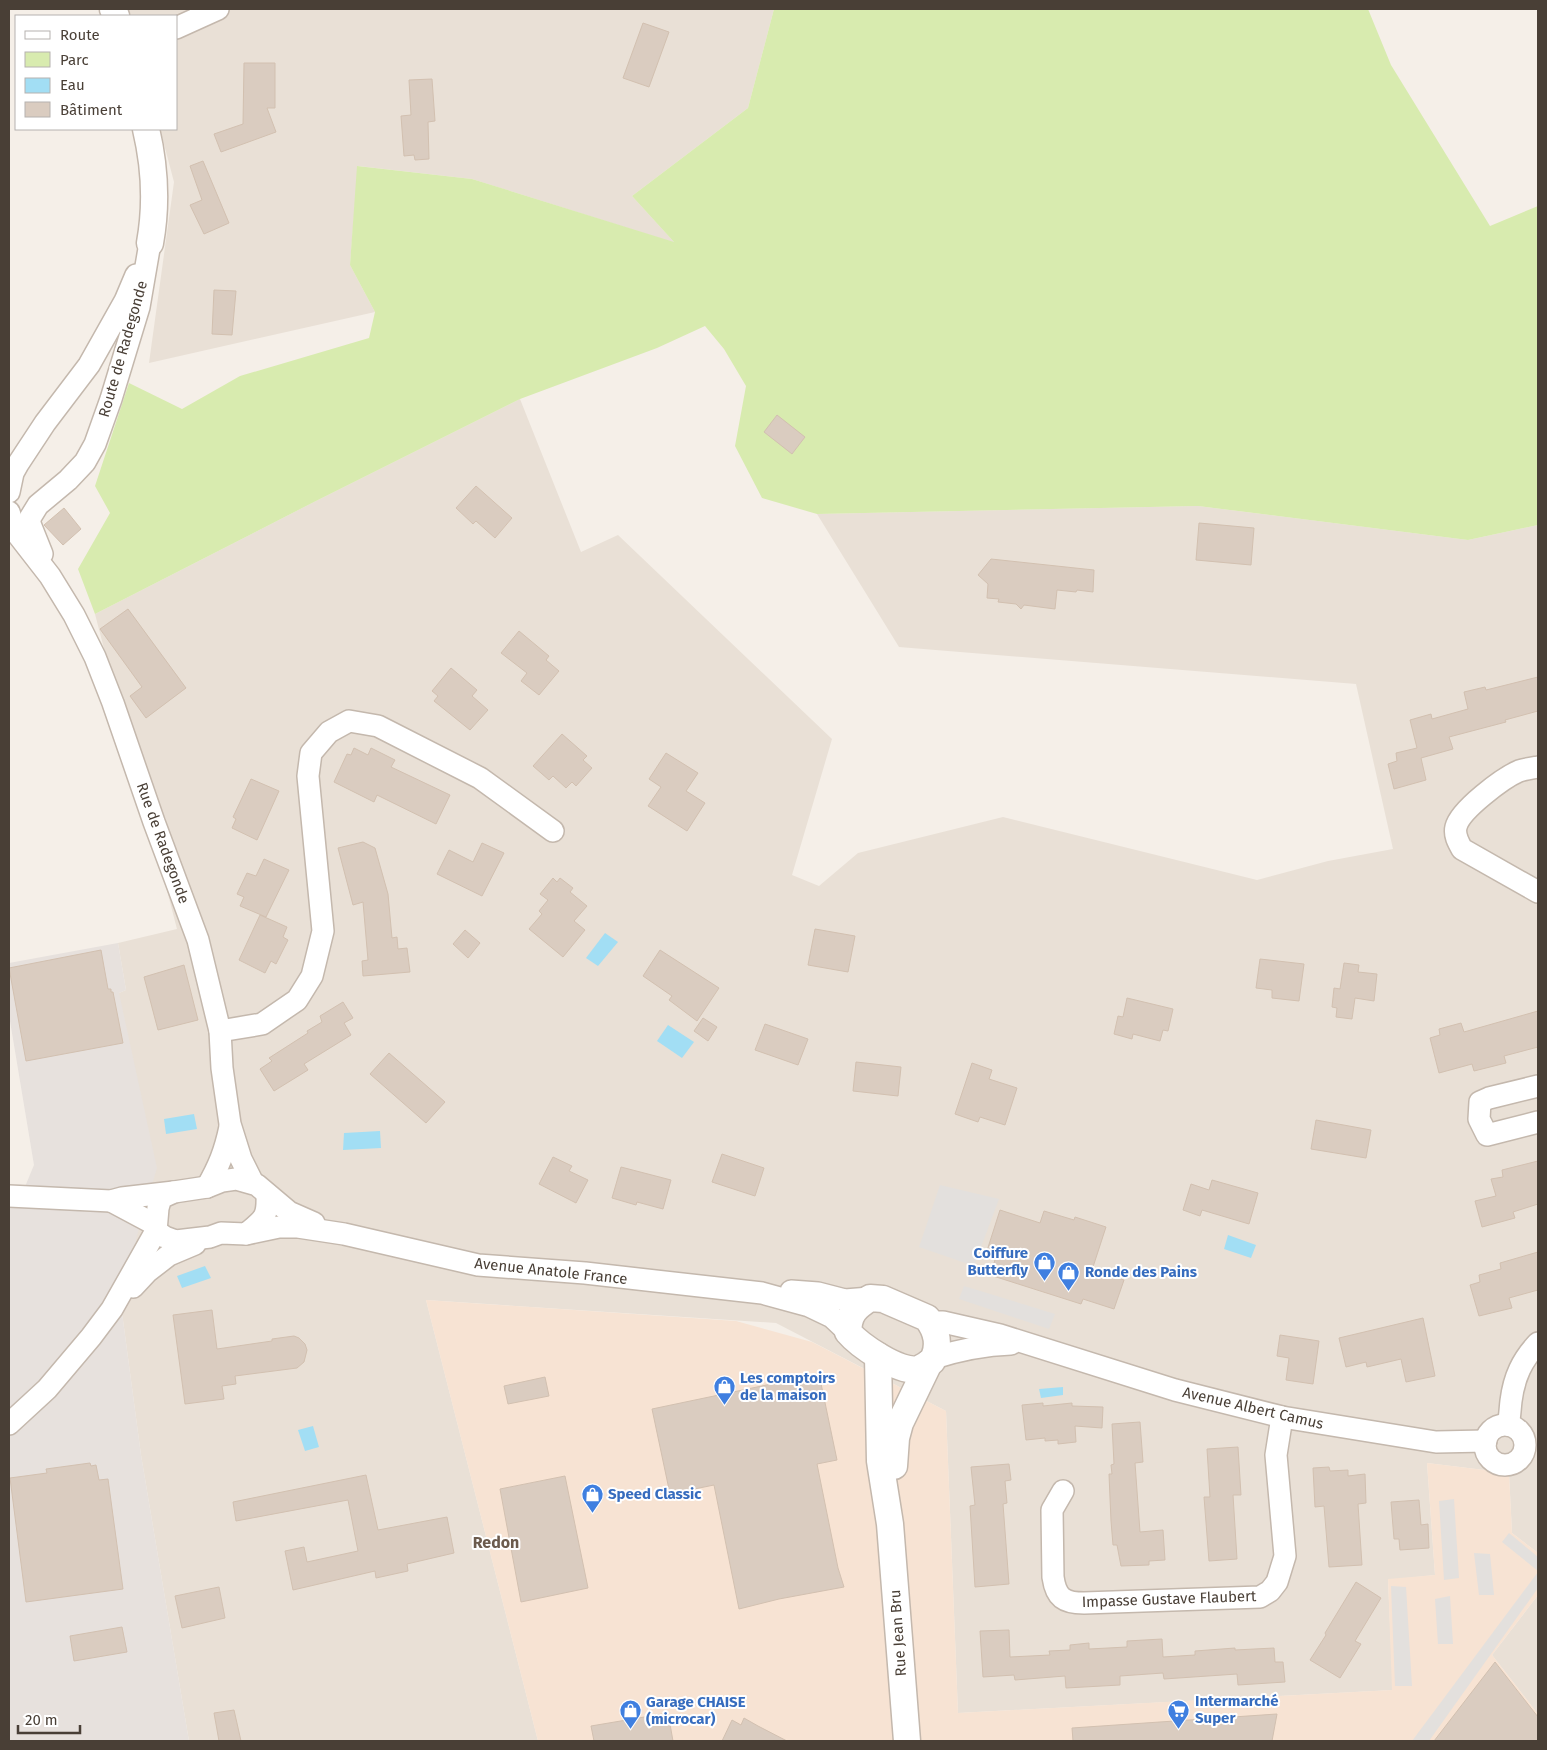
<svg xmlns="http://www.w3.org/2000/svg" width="1547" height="1750" viewBox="0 0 1547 1750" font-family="'Fira Sans',sans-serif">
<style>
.residential{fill:#e9e0d6}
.commercial{fill:#f7e3d3}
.industrial{fill:#e7e1dd}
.green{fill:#d8ebaf}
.parking{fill:#e3e0dd}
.water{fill:#a2def4}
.building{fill:#daccc0;stroke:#d2c0b0}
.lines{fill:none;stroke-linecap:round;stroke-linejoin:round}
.minor-casing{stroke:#c4b8ad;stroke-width:24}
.tertiary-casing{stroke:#c4b8ad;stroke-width:29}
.minor{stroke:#fff;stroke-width:21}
.tertiary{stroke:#fff;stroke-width:26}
.labels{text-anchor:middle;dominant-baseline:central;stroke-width:4;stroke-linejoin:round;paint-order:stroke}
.street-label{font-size:15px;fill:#493f36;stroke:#fff}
.shop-label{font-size:15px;font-weight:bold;fill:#366cbe;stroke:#fff;text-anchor:start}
.neighbourhood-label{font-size:16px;font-weight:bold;fill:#6c5b4d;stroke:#fff}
</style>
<rect width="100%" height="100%" fill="#f5efe8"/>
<g class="residential">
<polygon points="128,9 774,9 748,108 632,196 675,243 472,179 358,166 350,265 375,312 149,363 174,182 160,129 176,129 176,16 130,16"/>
<polygon points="520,399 581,552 618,535 832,739 792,875 819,886 858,853 1003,817 1257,880 1328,861 1393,849 1356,684 899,647 817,514 1198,506 1468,540 1538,525 1538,1553 1512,1533 1509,1473 1427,1463 1435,1575 1388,1580 1393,1690 958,1713 946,1411 776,1323 426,1300 538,1741 189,1741 141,1455 121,1305 136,1254 136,1239 125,1209 119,993 126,990 118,943 177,929 95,614 314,502"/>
<polygon points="1538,1595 1538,1714 1492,1655"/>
</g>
<polygon class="commercial" points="426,1300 736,1321 812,1342 946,1411 958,1713 1392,1690 1388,1579 1435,1575 1427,1463 1509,1473 1512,1533 1538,1553 1538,1595 1492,1655 1538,1714 1538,1741 538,1741"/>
<polygon class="industrial" points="118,943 126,990 119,993 157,1168 136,1239 136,1254 121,1305 141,1455 189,1741 9,1741 9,1205 17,1206 34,1165 9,1015 9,963"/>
<polygon class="green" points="774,9 1368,9 1391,65 1490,226 1538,206 1538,525 1468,540 1198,506 817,514 762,498 735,446 746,386 724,349 705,326 657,348 520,399 314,502 95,614 78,569 110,513 95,486 129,383 182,409 240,376 369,338 375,312 350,265 357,166 472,179 674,242 632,196 748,108"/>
<g class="parking">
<polygon points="940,1185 999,1199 974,1266 919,1247"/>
<polygon points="964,1286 1055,1314 1049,1329 959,1299"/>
<polygon points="1454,1499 1459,1578 1444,1580 1439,1501"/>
<polygon points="1509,1533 1538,1557 1538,1571 1502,1542"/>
<polygon points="1474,1553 1490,1554 1494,1595 1479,1595"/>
<polygon points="1538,1572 1538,1588 1429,1741 1412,1741"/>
<polygon points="1391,1586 1406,1587 1412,1686 1395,1686"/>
<polygon points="1450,1596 1453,1644 1438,1644 1435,1599"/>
</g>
<g class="water">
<polygon points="605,933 618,942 598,966 586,958"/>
<polygon points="668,1025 694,1042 682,1058 657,1041"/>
<polygon points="194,1114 197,1129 166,1134 164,1119"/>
<polygon points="380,1131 381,1148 343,1150 344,1133"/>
<polygon points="1228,1235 1256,1245 1251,1258 1224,1249"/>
<polygon points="205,1266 211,1278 182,1288 177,1276"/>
<polygon points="1063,1387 1063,1395 1041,1398 1039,1389"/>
<polygon points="313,1426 319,1447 305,1451 298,1430"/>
</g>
<g class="building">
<polygon points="643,23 669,32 649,87 623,78"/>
<polygon points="244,63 275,63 275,108 267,108 276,132 221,152 214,134 243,124"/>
<polygon points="432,79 435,121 428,122 429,159 415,160 414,155 404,156 401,116 411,115 409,80"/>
<polygon points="203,161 229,223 204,234 190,205 202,200 190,166"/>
<polygon points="214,290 236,291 232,335 212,334"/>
<polygon points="777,415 805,437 792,454 764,432"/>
<polygon points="476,486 512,518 495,538 476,521 473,524 456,508"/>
<polygon points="64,508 81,529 63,545 44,525"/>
<polygon points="1199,523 1254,528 1251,565 1196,560"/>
<polygon points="991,559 1094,570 1093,592 1077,590 1076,592 1057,590 1055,609 1024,605 1021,609 1016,604 998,602 999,599 987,598 988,584 978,575"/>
<polygon points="128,609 186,688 146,718 130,696 142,687 100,629"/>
<polygon points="519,631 549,656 546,660 559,671 539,695 521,681 527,673 501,653"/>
<polygon points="451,668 477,690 472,696 488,710 470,730 434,701 438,696 432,691"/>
<polygon points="1538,677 1538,711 1505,720 1506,722 1449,737 1453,749 1421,758 1426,780 1394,789 1388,764 1397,761 1396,753 1417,748 1410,720 1431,714 1432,719 1468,709 1464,692 1485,687 1486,690"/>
<polygon points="562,734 587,756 583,760 592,768 576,786 572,782 566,788 553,776 549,780 533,766"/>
<polygon points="354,748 368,755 371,748 395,760 391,767 450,795 436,824 377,795 374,802 334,782 347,754 351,755"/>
<polygon points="666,753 698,773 686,791 705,803 687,831 648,806 661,787 649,779"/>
<polygon points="251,779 279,791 257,840 232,828 236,819 233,817"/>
<polygon points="363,842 375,848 388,894 392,938 397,937 398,949 407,948 410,972 363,976 362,961 368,960 363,902 353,905 338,848"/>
<polygon points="482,843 504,853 482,896 437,874 449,850 473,862"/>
<polygon points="264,859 289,870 266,917 240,906 244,897 237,894 247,873 256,876"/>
<polygon points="553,878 557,882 560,878 573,888 570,892 587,906 574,921 585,930 563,957 529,929 542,914 539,911 548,900 540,894"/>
<polygon points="260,915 287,927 283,937 288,940 276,964 271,961 265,973 239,960"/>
<polygon points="815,929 855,936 848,972 808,965"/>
<polygon points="465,930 480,943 468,958 453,944"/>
<polygon points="101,950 108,989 111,989 111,992 113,992 123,1043 26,1061 9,968"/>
<polygon points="660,950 719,988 697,1021 669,1000 672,996 643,976"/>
<polygon points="1260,959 1304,964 1299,1001 1272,998 1272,990 1256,988"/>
<polygon points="1344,963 1359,965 1358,972 1377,974 1374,1001 1355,998 1352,1019 1336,1017 1337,1008 1332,1007 1334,988 1340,989"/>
<polygon points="184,965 198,1020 158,1030 144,977"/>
<polygon points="1127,998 1173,1009 1168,1031 1163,1030 1160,1041 1133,1034 1132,1039 1114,1034 1118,1016 1123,1017"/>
<polygon points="343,1002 353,1018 344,1023 351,1035 304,1064 308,1070 274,1091 260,1069 272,1061 269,1058 308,1033 307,1031 322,1022 320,1016"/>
<polygon points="1538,1011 1538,1047 1504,1056 1506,1063 1474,1071 1472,1064 1439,1073 1430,1038 1440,1035 1439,1029 1461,1023 1464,1032"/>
<polygon points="703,1018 717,1027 708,1041 694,1031"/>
<polygon points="765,1024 808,1039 798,1065 755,1050"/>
<polygon points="389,1053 445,1102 426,1123 370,1074"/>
<polygon points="856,1062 901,1067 898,1096 853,1091"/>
<polygon points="972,1063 992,1070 989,1079 1017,1088 1005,1125 980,1117 978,1122 955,1114"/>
<polygon points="1316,1120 1371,1130 1366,1158 1311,1149"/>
<polygon points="722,1154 764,1168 755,1196 712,1182"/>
<polygon points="553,1157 572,1166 569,1171 588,1180 576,1203 539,1184"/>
<polygon points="1538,1161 1538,1204 1513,1212 1515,1218 1482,1227 1475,1201 1496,1196 1491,1179 1503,1177 1502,1170"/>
<polygon points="621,1167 671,1180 663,1209 637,1202 636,1205 612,1198"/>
<polygon points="1212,1180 1258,1193 1249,1224 1202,1210 1200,1216 1183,1210 1191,1184 1209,1190"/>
<polygon points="1000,1210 1040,1223 1044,1211 1074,1220 1075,1217 1106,1227 1092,1270 1124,1280 1114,1309 1083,1299 1081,1304 990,1275 995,1260 985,1257"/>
<polygon points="1538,1252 1538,1290 1509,1298 1512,1308 1479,1316 1470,1285 1480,1282 1479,1275 1501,1269 1500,1263"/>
<polygon points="212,1310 217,1349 272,1341 272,1339 294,1336 299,1338 305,1344 307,1350 304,1362 297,1368 235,1376 236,1384 222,1386 224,1399 185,1404 173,1315"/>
<polygon points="1423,1318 1435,1376 1406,1382 1401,1359 1367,1367 1366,1362 1346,1367 1339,1338"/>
<polygon points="1280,1335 1319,1341 1313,1384 1286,1380 1289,1358 1277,1356"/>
<polygon points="819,1374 837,1460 817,1464 838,1568 844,1587 779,1599 739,1609 714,1485 670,1494 652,1409"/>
<polygon points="545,1377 549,1396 508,1404 504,1386"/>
<polygon points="1043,1403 1043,1406 1072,1403 1072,1406 1103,1407 1102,1428 1075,1426 1076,1442 1058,1444 1058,1440 1045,1441 1045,1438 1026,1440 1022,1405"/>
<polygon points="1140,1422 1143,1462 1135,1463 1140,1532 1163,1530 1165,1560 1149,1561 1149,1565 1121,1566 1117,1545 1113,1545 1111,1521 1109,1474 1112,1474 1111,1465 1114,1464 1112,1424"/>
<polygon points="1238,1447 1241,1495 1233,1495 1237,1559 1209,1561 1204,1497 1210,1497 1207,1449"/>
<polygon points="90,1463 91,1466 96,1465 99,1480 108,1479 123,1589 26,1602 10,1478 47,1473 46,1469"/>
<polygon points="1009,1464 1011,1480 1005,1481 1007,1503 1003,1504 1009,1584 975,1587 970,1506 975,1505 971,1467"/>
<polygon points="1329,1467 1330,1471 1348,1470 1348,1476 1365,1474 1366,1503 1358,1504 1362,1565 1329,1567 1324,1506 1315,1507 1313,1468"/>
<polygon points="366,1475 378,1530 447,1517 454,1553 407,1564 408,1571 376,1578 375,1571 293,1590 285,1551 304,1547 307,1562 358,1551 348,1500 236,1521 233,1502"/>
<polygon points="565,1476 588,1588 521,1602 500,1489"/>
<polygon points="1419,1500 1421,1525 1428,1524 1429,1548 1400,1550 1399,1539 1394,1539 1391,1502"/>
<polygon points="1356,1582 1381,1598 1355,1641 1361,1644 1340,1678 1310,1660 1326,1635 1325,1633"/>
<polygon points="219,1587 225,1618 182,1628 175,1596"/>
<polygon points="122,1627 127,1652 74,1661 70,1636"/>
<polygon points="1009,1630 1010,1657 1050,1655 1049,1651 1070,1650 1070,1645 1089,1643 1089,1649 1127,1647 1127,1641 1162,1639 1163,1657 1195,1655 1195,1651 1235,1648 1235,1650 1274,1648 1275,1662 1283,1662 1285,1682 1238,1685 1237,1674 1164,1679 1163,1673 1120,1676 1120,1685 1066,1688 1065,1676 1015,1680 1014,1675 983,1677 980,1631"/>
<polygon points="1495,1662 1538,1717 1538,1741 1434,1741"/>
<polygon points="234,1710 241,1741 219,1741 214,1713"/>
<polygon points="668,1713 673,1741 594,1741 591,1726"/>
<polygon points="1277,1714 1272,1741 1073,1741 1072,1728"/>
<polygon points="744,1718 758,1726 787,1741 722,1741 732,1720 741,1725"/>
</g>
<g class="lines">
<defs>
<g id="minor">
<polyline points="176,28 218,9"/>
<polyline points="9,492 13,473 18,464 45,423 89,365 125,301 136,275"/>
<polyline points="9,512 15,531 50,576 74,615 95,657 113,703 154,822 198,940 220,1031 222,1068 230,1124 241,1159 253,1183"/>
<polyline points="42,554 30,524 30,518 38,505 68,480 85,462 95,444 111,399 139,307 150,243"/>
<path d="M1538,767C1532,768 1525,769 1519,771C1503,778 1460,810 1456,827C1454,835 1458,842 1462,849L1538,892"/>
<polyline points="220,1031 262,1024 297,1000 312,976 323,931 308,776 311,753 329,732 349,721 378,726 480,778 553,831"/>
<polyline points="1538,1086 1489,1098 1480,1102 1479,1119 1487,1135 1538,1122"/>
<path d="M207,1187C219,1166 225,1151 230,1127"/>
<polyline points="9,1196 111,1201 122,1198 174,1192"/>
<polyline points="111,1201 156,1225"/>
<polyline points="156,1231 158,1208 160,1201 163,1197 174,1192 207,1187 222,1181 236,1179 257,1185 289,1212 314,1223"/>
<path d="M156,1231L165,1237L176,1241L210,1237L221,1233L246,1234C264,1219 268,1218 267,1194"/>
<polyline points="246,1234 279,1227 298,1227 344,1234 478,1265 585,1273 762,1293 809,1306 832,1317 848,1332"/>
<polyline points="133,1287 147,1272 169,1255 195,1244"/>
<polyline points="791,1291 818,1293 845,1300 870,1298"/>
<polyline points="930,1322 943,1322 1000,1335 1175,1390 1282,1417 1436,1442 1486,1441"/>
<path d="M934,1358C959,1350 984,1345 1011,1344"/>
<polyline points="9,1424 47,1389 91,1337 112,1309 156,1231"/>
<path d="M1508,1425C1510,1417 1510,1409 1511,1401C1514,1377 1522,1360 1538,1343"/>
<circle cx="1505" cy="1445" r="20"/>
<path d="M1063,1491L1052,1510L1053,1577C1056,1598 1064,1603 1084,1603L1260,1597L1270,1591L1277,1582L1285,1556L1276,1455L1282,1417"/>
</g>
<g id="tertiary">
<polyline points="113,9 116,16"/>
<path d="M146,129C155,167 157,204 150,243"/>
<path d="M870,1298L883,1299L927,1318C937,1331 941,1346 932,1361C928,1364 923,1367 919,1369C900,1374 859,1345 848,1332C849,1313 855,1308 870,1298Z"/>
<polyline points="878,1356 880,1461 890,1524 907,1741"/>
<polyline points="894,1466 896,1438 900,1423 929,1363"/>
</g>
</defs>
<use href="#minor" class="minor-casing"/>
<use href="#tertiary" class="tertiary-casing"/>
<use href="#minor" class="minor"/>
<use href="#tertiary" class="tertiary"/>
</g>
<defs>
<symbol id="shop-pin" viewBox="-11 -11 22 30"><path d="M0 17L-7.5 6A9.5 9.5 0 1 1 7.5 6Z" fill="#3f7fe0" stroke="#fff"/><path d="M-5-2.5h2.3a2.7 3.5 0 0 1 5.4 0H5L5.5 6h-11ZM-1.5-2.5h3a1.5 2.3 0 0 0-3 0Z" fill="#fff"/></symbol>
<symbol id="supermarket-pin" viewBox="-11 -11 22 30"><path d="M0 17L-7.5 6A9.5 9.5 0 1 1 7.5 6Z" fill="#3f7fe0" stroke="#fff"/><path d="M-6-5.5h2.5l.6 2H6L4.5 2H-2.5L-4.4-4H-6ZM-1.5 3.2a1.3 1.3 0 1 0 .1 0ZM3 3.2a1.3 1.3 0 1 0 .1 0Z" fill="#fff"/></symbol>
</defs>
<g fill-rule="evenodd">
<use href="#shop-pin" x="1032" y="1250" width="25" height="34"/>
<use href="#shop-pin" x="1056" y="1260" width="25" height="34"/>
<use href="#shop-pin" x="712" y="1374" width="25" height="34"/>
<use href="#shop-pin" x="580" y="1482" width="25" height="34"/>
<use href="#supermarket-pin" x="1166" y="1698" width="25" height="34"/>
<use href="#shop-pin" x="618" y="1698" width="25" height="34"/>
</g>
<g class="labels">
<g class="street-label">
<text transform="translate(123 349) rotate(-74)">Route de Radegonde</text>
<text transform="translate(163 843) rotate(70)">Rue de Radegonde</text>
<text transform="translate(551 1271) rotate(6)">Avenue Anatole France</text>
<text transform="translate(1253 1408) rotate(13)">Avenue Albert Camus</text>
<text transform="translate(1169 1599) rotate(-2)">Impasse Gustave Flaubert</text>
<text transform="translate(898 1633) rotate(-94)">Rue Jean Bru</text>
</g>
<g class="shop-label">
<text x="1028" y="1253" text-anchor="end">Coiffure<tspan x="1028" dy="17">Butterfly</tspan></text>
<text x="1085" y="1272">Ronde des Pains</text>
<text x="740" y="1378">Les comptoirs<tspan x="740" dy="17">de la maison</tspan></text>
<text x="608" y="1494">Speed Classic</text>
<text x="1195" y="1701">Intermarché<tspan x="1195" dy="17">Super</tspan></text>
<text x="646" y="1702">Garage CHAISE<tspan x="646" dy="17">(microcar)</tspan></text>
</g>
<g class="neighbourhood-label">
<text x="496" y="1542">Redon</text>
</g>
</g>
<rect width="1547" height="1750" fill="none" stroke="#493f36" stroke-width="20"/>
<rect x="15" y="15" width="162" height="115" fill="#ffffff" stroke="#b6b2af"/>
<rect x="25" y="31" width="25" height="8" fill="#ffffff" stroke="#b6b2af"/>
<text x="60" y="40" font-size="15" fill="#493f36">Route</text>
<rect x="25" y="52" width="25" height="15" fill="#d8ebaf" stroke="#b6b2af"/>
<text x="60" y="65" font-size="15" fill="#493f36">Parc</text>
<rect x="25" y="78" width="25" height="15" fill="#a2def4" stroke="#b6b2af"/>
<text x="60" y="90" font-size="15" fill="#493f36">Eau</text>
<rect x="25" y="102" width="25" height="15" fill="#daccc0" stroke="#b6b2af"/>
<text x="60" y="115" font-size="15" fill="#493f36">Bâtiment</text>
<path d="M18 1725v8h62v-8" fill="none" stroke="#493f36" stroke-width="2.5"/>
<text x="25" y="1725" font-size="15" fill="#493f36" stroke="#ffffff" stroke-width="4" paint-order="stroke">20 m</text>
</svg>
